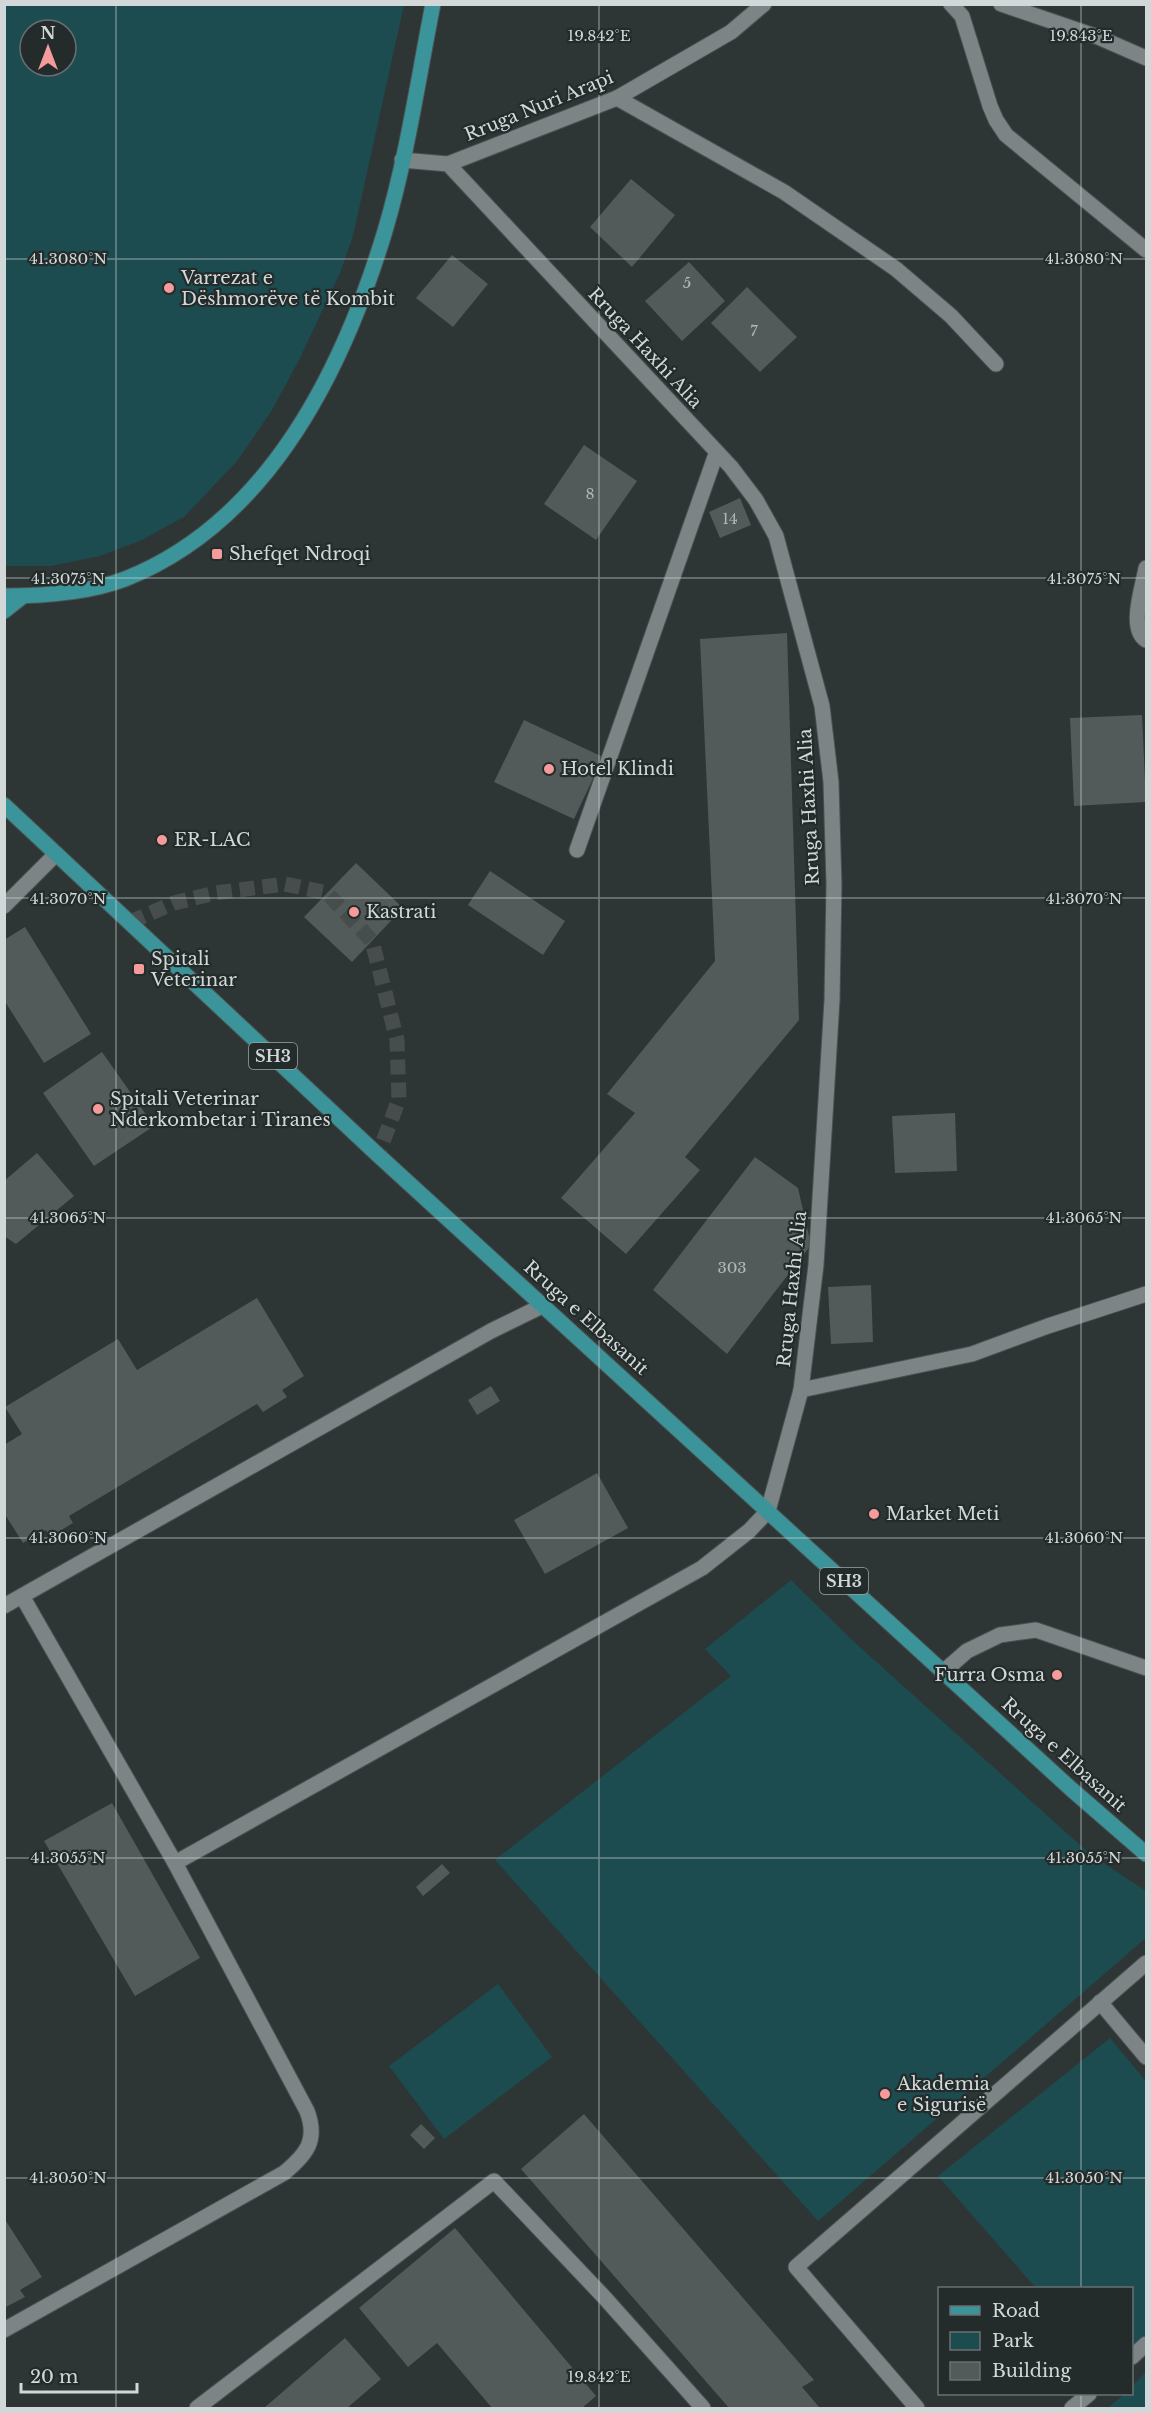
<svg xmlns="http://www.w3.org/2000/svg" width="1151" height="2413" viewBox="0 0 1151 2413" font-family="'Libre Baskerville',serif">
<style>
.green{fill:#1c4c4f;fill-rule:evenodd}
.building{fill:#525a5a}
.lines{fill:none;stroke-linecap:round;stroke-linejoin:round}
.minor-tunnel{stroke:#474d4d;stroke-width:15;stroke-dasharray:15 8;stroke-linecap:butt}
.minor-casing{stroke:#4b5051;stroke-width:17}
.major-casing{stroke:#4b5051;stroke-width:17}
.minor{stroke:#7c8485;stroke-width:15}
.major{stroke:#3a9499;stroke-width:15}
.ticks{fill:none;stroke:#d2d7d7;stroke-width:1.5;stroke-opacity:0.45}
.poi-dot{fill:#f59b9b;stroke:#242b2b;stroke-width:2}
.labels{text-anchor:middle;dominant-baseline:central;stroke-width:4.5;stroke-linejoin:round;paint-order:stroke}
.number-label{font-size:15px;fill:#b2b8b8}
.shield{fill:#242b2b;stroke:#9ea3a3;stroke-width:1.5}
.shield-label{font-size:16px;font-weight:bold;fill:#d2d7d7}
.street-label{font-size:18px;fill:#d2d7d7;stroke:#242b2b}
.poi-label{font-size:18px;fill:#d2d7d7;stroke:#242b2b;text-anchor:start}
.ticks-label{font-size:15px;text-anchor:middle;fill:#d2d7d7;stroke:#242b2b;stroke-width:4.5;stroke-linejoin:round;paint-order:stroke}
</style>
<rect width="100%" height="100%" fill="#2e3535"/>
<g class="green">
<path d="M4,5H404L353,236L340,273L300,358L272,410L238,460L184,517L142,540L100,556L51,566H5ZM30,30H66V66H30Z"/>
<polygon points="791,1580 852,1640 1090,1854 1146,1891 1146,1938 818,2221 495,1860 731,1676 705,1649"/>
<polygon points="498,1984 552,2057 444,2139 389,2066"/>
<polygon points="1110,2038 1146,2081 1146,2334 1132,2347 1132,2288 1036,2288 938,2176"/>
<polygon points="1146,2372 1146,2408 1108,2408 1124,2394 1132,2394 1132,2386"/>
</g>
<g class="building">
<polygon points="631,179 675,215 632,267 590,227"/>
<polygon points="452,255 488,284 453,327 416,298"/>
<polygon points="689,262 725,301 682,341 645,301"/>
<polygon points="747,287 797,337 760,372 711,323"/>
<polygon points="584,445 637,481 596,540 544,504"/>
<polygon points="740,498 751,525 720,538 709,512"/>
<polygon points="787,633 799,1020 685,1157 700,1170 626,1254 561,1198 635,1113 607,1094 715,961 700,639"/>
<polygon points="1142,715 1146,802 1074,806 1070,718"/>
<polygon points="524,720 603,757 574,819 494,782"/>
<polygon points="356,863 403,908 352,962 304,917"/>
<polygon points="490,871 565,921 543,955 468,905"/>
<polygon points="25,927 91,1034 44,1063 4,1000 4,940"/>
<polygon points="102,1052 154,1126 94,1166 43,1093"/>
<polygon points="955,1113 957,1171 895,1173 892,1116"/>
<polygon points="37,1153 74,1196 16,1244 4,1236 4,1181"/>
<polygon points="755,1157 798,1188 811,1245 727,1354 653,1290"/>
<polygon points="871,1285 873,1342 831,1344 828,1287"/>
<polygon points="257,1298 304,1376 282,1390 287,1397 263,1412 257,1404 69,1516 73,1523 50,1537 46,1530 23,1543 4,1513 4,1445 22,1434 5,1407 118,1339 137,1370"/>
<polygon points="491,1386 500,1401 477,1415 468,1400"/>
<polygon points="597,1473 628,1528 545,1574 514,1520"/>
<polygon points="112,1803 200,1958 135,1996 44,1841"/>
<polygon points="442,1864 450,1873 423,1896 416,1887"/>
<polygon points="584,2114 814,2380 802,2387 820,2408 729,2408 521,2169"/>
<polygon points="421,2124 435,2138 424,2149 410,2135"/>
<polygon points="4,2218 42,2277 20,2290 25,2297 4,2308"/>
<polygon points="455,2228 596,2396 582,2408 492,2408 437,2343 408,2367 359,2308"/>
<polygon points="345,2338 381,2379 347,2408 264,2408"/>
</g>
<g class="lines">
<polyline class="minor-tunnel" points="130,922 174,903 215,893 285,884 327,893 372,941 397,1040 399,1099 378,1155"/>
<defs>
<g id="minor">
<polyline points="951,4 962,16 990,106 996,120 1006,135 1146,250"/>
<polyline points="1001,4 1098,37 1146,58"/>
<polyline points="617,98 784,192 896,269 951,316 996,364"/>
<polyline points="448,164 617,98 731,32 764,4"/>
<path d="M1146,568C1143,586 1128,629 1146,640"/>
<polyline points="577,850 716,454"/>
<polyline points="4,906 56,854"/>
<polyline points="801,1390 972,1354 1048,1326 1146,1294"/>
<polyline points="4,1606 491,1331 544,1305"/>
<polyline points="943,1672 967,1651 1000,1635 1036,1630 1146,1668"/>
<polyline points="175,1863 702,1568 749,1531 768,1511 801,1390 816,1265 832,1000 834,885 831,782 822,706 776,536 756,500 731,467 448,164 402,160"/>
<polyline points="1100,2002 1146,2057"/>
<path d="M4,2330L284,2173C307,2154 318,2140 307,2111L175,1863L22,1596"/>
<polyline points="1132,2357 1146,2344"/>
<polyline points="197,2408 494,2181 604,2297 703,2408"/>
<polyline points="917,2408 796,2267 1146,1963"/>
<polyline points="1072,2408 1089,2394"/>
</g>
<g id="major">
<path d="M4,596C44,596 88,593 125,579C269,522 343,370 385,231C407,157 418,80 433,4"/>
<polyline points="4,611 23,596"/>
<polyline points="4,805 378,1155 1070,1788 1146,1854"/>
</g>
</defs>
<use href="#minor" class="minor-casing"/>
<use href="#major" class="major-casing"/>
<use href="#minor" class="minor"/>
<use href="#major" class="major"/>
</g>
<path class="ticks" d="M116,4V2408M599,4V2408M1081,4V2288M4,259H1146M4,578H1146M4,898H1146M4,1218H1146M4,1538H1146M4,1858H1146M4,2178H1146M1081,2394V2408"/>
<g class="poi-dot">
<circle cx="169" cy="288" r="6"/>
<rect x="211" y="548" width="12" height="12" rx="3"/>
<circle cx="549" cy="769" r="6"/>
<circle cx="162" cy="840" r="6"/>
<circle cx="354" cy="912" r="6"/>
<rect x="133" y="963" width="12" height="12" rx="3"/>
<circle cx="98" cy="1109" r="6"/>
<circle cx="874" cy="1514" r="6"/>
<circle cx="1057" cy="1675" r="6"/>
<circle cx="885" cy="2094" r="6"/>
</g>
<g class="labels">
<g class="number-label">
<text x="687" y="282">5</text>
<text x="754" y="330">7</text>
<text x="590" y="493">8</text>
<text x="730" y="518">14</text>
<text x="732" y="1267">303</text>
</g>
<g class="shield">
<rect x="249" y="1043" width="48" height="26" rx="4.5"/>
<rect x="820" y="1568" width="48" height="26" rx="4.5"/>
</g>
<g class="shield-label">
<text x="273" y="1056">SH3</text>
<text x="844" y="1581">SH3</text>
</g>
<g class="street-label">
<text transform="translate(539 106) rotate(-22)">Rruga Nuri Arapi</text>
<text transform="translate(645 348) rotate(47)">Rruga Haxhi Alia</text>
<text transform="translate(809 807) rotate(-93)">Rruga Haxhi Alia</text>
<text transform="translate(792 1289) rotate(-84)">Rruga Haxhi Alia</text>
<text transform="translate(586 1318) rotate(42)">Rruga e Elbasanit</text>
<text transform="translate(1064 1755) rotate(42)">Rruga e Elbasanit</text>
</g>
<g class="poi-label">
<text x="181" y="278">Varrezat e<tspan x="181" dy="21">Dëshmorëve të Kombit</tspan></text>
<text x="229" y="554">Shefqet Ndroqi</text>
<text x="561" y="769">Hotel Klindi</text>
<text x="174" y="840">ER-LAC</text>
<text x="366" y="912">Kastrati</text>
<text x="151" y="959">Spitali<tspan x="151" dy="21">Veterinar</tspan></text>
<text x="110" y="1099">Spitali Veterinar<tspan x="110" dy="21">Nderkombetar i Tiranes</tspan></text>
<text x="886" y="1514">Market Meti</text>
<text x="1045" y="1675" text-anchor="end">Furra Osma</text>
<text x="897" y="2084">Akademia<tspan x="897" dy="21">e Sigurisë</tspan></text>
</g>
</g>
<g class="ticks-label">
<text x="599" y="41">19.842°E</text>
<text x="1081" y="41">19.843°E</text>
<text x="68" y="264">41.3080°N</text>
<text x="1084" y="264">41.3080°N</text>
<text x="68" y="584">41.3075°N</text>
<text x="1084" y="584">41.3075°N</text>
<text x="68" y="904">41.3070°N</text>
<text x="1084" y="904">41.3070°N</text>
<text x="68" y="1223">41.3065°N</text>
<text x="1084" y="1223">41.3065°N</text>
<text x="68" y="1543">41.3060°N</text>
<text x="1084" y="1543">41.3060°N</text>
<text x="68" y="1863">41.3055°N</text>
<text x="1084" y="1863">41.3055°N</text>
<text x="68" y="2183">41.3050°N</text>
<text x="1084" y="2183">41.3050°N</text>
<text x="599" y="2382">19.842°E</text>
</g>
<rect width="1151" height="2413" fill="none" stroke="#d2d7d7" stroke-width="12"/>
<rect x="938" y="2287" width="195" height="108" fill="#242b2b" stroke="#6a7070" stroke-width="1.5"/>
<rect x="950" y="2306" width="30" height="9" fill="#3a9499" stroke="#6a7070" stroke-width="1.5"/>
<text x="992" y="2317" font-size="18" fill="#d2d7d7">Road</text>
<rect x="950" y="2332" width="30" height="18" fill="#1c4c4f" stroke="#6a7070" stroke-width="1.5"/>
<text x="992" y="2347" font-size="18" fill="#d2d7d7">Park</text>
<rect x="950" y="2362" width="30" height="18" fill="#525a5a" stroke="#6a7070" stroke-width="1.5"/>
<text x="992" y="2377" font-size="18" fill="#d2d7d7">Building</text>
<g transform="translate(48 48)"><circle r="28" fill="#242b2b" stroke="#6a7070" stroke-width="1.5"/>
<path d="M0-4.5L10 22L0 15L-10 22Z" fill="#f59b9b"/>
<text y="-9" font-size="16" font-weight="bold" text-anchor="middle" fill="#d2d7d7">N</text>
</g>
<path d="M21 2383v9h116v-9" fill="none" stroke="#d2d7d7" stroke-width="3"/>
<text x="30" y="2383" font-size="18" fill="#d2d7d7" stroke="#242b2b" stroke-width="4.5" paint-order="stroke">20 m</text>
</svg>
